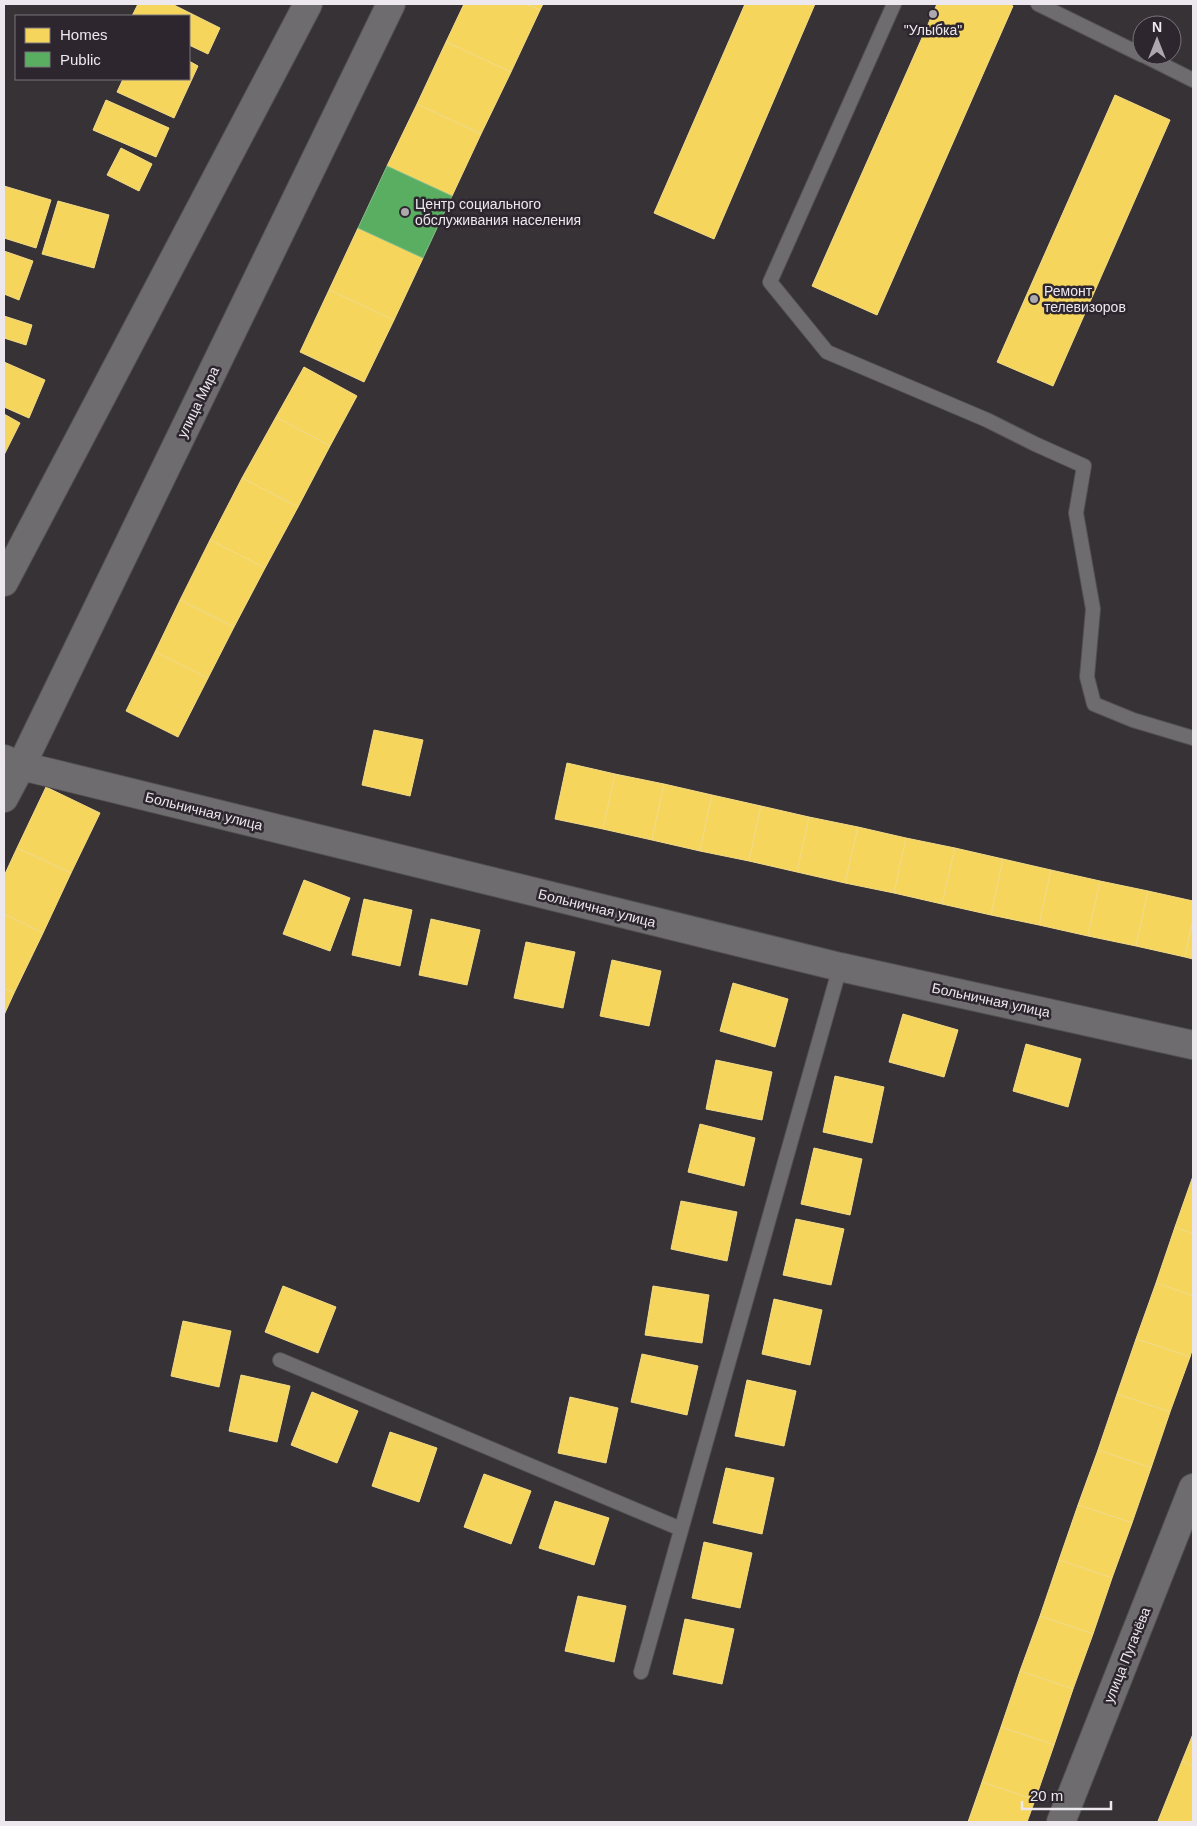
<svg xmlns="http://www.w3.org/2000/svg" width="1197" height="1826" viewBox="0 0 1197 1826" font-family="Helvetica,sans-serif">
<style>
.homes{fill:#f6d55c;stroke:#f3db88}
.public{fill:#5aae61;stroke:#86bf8b}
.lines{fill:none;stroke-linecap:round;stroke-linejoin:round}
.lane-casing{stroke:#535053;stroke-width:16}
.street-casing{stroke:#535053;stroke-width:30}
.lane{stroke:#6f6c70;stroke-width:14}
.street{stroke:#6f6c70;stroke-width:28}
.poi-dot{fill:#aca8ad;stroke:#2d262e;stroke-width:2}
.labels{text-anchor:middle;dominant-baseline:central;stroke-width:5;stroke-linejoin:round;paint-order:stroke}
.poi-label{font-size:14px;fill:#ece8ed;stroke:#2d262e;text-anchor:start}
.street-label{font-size:14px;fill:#ece8ed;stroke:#2d262e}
</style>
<rect width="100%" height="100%" fill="#363236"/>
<g class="homes">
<polygon points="138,4 172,4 220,28 208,54 189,45 189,16 132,16"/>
<polygon points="464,4 526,4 540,10 511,72 446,42"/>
<polygon points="526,4 543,4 540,10"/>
<polygon points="745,4 815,4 714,239 654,213"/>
<polygon points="937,4 1008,4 1013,6 877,315 812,286"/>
<polygon points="446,42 511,72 481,134 417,104"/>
<polygon points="189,61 198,66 174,118 117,92 123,79 189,79"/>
<polygon points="1115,95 1170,120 1053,386 997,362"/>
<polygon points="106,100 169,128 156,157 93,130"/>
<polygon points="417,104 481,134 452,196 387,166"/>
<polygon points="121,148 152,164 139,191 107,175"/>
<polygon points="4,186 51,200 36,248 4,238"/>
<polygon points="58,201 109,215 94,268 42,254"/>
<polygon points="358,228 423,258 394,320 329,290"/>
<polygon points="4,251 33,261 19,300 4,294"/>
<polygon points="329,290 394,320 364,382 300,352"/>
<polygon points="4,316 32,325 26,345 4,338"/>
<polygon points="4,362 45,380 29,418 4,407"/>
<polygon points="304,367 357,396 330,446 276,417"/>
<polygon points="4,414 20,423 4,455"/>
<polygon points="276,417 330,446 298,507 242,478"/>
<polygon points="242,478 298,507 265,568 210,540"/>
<polygon points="210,540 265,568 234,627 180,600"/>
<polygon points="180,600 234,627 208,678 155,652"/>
<polygon points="155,652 208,678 178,737 126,711"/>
<polygon points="374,730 423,740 410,796 362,785"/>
<polygon points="567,763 615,774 603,829 555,819"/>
<polygon points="615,774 664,784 652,840 603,829"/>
<polygon points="664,784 712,795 700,851 652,840"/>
<polygon points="46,787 100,813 71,873 17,848"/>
<polygon points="712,795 761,806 749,861 700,851"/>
<polygon points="761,806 809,817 797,872 749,861"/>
<polygon points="809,817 858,827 845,883 797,872"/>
<polygon points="858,827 906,838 894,893 845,883"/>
<polygon points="906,838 955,848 942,904 894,893"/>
<polygon points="17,848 71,873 43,933 4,914 4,876"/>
<polygon points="955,848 1003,859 991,915 942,904"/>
<polygon points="1003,859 1051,870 1039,925 991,915"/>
<polygon points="1051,870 1100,881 1088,936 1039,925"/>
<polygon points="304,880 350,898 330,951 283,934"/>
<polygon points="1100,881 1148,891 1136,946 1088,936"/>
<polygon points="1148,891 1193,901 1193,918 1185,957 1136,946"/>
<polygon points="364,899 412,910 400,966 352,955"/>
<polygon points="4,914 43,933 14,993 4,988"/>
<polygon points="1193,918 1193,959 1185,957"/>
<polygon points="431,919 480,930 467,985 419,975"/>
<polygon points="526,942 575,952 563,1008 514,998"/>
<polygon points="612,960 661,971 649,1026 600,1016"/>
<polygon points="733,983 788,999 775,1047 720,1031"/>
<polygon points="4,988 14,993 4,1015"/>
<polygon points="903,1014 958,1030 944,1077 889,1062"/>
<polygon points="1026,1044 1081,1059 1068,1107 1013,1091"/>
<polygon points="716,1060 772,1072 762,1120 706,1109"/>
<polygon points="835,1076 884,1087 872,1143 823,1132"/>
<polygon points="700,1124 755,1138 744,1186 688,1172"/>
<polygon points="814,1148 862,1159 850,1215 801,1204"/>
<polygon points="1193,1176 1193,1234 1175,1227"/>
<polygon points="681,1201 737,1212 727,1261 671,1249"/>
<polygon points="796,1219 844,1229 831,1285 783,1275"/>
<polygon points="1175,1227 1193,1234 1193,1296 1156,1283"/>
<polygon points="1156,1283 1193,1296 1193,1347 1190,1357 1136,1339"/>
<polygon points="283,1286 336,1307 318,1353 265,1332"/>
<polygon points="653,1286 709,1295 702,1343 645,1335"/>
<polygon points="774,1299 822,1310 810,1365 762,1354"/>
<polygon points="183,1321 231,1331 219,1387 171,1376"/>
<polygon points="1136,1339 1190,1357 1170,1412 1117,1394"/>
<polygon points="642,1354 698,1366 687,1415 631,1402"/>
<polygon points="241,1375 290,1386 277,1442 229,1431"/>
<polygon points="747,1380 796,1391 784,1446 735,1436"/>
<polygon points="312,1392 358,1411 337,1463 291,1445"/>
<polygon points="1117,1394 1170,1412 1151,1468 1098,1450"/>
<polygon points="570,1397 618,1408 606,1463 558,1453"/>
<polygon points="390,1432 437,1448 419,1502 372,1486"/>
<polygon points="1098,1450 1151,1468 1132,1523 1078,1505"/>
<polygon points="726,1468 774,1478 762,1534 713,1523"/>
<polygon points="484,1474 531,1491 511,1544 464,1527"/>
<polygon points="555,1501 609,1518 594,1565 539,1548"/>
<polygon points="1078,1505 1132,1523 1112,1578 1059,1560"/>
<polygon points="704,1542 752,1553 740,1608 692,1598"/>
<polygon points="1059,1560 1112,1578 1093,1634 1040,1616"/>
<polygon points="578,1596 626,1606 614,1662 565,1651"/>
<polygon points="1040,1616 1093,1634 1073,1689 1020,1671"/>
<polygon points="685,1619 734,1629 722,1684 673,1674"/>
<polygon points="1020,1671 1073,1689 1054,1745 1001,1727"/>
<polygon points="1001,1727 1054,1745 1035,1800 982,1782"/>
<polygon points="1193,1734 1193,1766 1182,1761"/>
<polygon points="1182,1761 1193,1766 1193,1822 1162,1822 1158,1821"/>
<polygon points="982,1782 1035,1800 1027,1822 968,1822"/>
</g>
<polygon class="public" points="387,166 452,196 423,258 358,228"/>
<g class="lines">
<defs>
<g id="lane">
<polyline points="894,4 770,282 827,352 987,420 1035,444 1084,466 1076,513 1093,609 1087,677 1094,704 1133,720 1193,738"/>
<polyline points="1038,4 1142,55"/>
<polyline points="1143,55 1193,80"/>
<polyline points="280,1360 681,1529"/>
<polyline points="641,1672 840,967"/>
</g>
<g id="street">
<polyline points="4,582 308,4"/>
<polyline points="4,759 21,766 51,773 840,967 1193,1045"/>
<polyline points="4,798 21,766 391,4"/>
<polyline points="1061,1822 1193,1488"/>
</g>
</defs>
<use href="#lane" class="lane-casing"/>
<use href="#street" class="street-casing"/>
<use href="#lane" class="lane"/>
<use href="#street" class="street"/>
</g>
<g class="poi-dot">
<circle cx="933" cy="14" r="5"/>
<circle cx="405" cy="212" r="5"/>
<circle cx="1034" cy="299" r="5"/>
</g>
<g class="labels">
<g class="poi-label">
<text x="933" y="30" text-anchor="middle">"Улыбка"</text>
<text x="415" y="204">Центр социального<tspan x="415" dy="16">обслуживания населения</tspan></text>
<text x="1044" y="291">Ремонт<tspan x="1044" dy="16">телевизоров</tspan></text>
</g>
<g class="street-label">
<text transform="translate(198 402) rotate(-64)">улица Мира</text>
<text transform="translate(204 811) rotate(14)">Больничная улица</text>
<text transform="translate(597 908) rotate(14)">Больничная улица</text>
<text transform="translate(991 1000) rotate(12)">Больничная улица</text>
<text transform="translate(1127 1655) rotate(-68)">улица Пугачёва</text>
</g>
</g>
<rect width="1197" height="1826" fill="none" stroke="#ece8ed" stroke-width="10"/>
<rect x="15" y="15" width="175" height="65" fill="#2d262e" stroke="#79747a"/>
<rect x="25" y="28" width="25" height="15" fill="#f6d55c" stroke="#79747a"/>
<text x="60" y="40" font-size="15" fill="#ece8ed">Homes</text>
<rect x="25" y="52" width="25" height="15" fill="#5aae61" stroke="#79747a"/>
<text x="60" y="65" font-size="15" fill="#ece8ed">Public</text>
<g transform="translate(1157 40)"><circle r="24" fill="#2d262e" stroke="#79747a"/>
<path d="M0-4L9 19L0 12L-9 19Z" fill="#aca8ad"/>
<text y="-8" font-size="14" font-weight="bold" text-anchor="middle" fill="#ece8ed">N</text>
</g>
<path d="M1022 1801v8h89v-8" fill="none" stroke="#ece8ed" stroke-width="2.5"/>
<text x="1030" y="1801" font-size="15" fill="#ece8ed" stroke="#2d262e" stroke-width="4" paint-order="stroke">20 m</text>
</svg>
